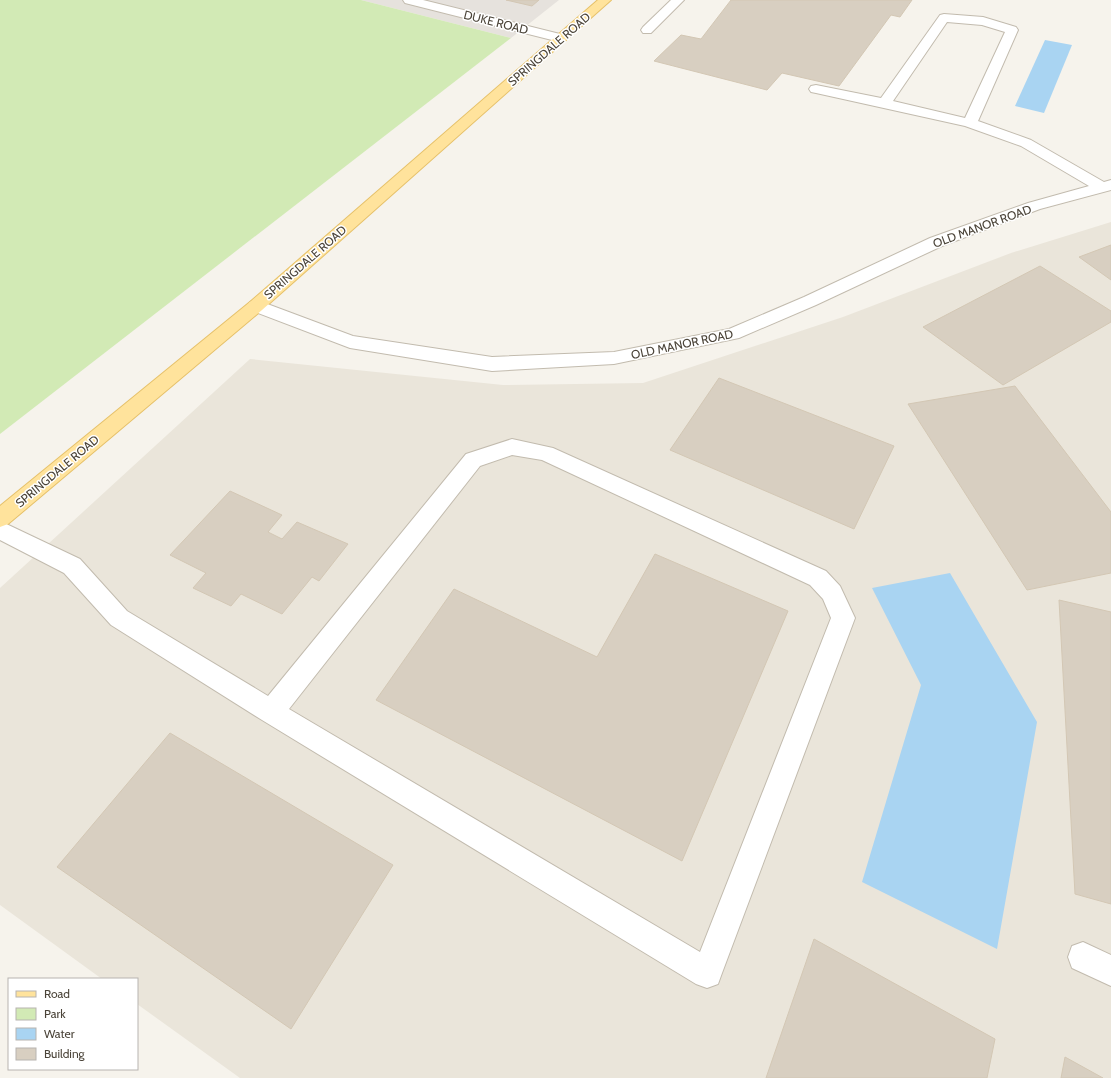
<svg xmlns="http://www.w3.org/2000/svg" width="1111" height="1078" viewBox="0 0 1111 1078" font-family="Cabin,sans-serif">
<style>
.residential{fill:#eae5da}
.industrial{fill:#e6e2dd}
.green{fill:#d2eab5}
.water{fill:#a9d4f2}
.building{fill:#d8cfc1;stroke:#d3c7b4}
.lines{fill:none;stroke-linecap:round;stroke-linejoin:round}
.minor-casing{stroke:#c2bbae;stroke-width:2}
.major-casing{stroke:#e6c16a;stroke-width:2}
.minor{fill:#fff;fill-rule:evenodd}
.major{fill:#ffe39c;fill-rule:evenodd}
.labels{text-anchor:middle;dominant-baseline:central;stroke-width:3;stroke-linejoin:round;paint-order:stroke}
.far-street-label{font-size:12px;fill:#4b4439;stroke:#fff}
</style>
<rect width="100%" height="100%" fill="#f6f3ec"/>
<polygon class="residential" points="1111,222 1111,1078 240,1078 137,1004 137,979 102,979 0,905 0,588 250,359 503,385 643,383 843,317 1011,253"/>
<polygon class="industrial" points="361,0 559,0 511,38"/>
<polygon class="green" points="0,0 361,0 511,38 0,434"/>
<g class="water">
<polygon points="1045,40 1072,45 1044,113 1015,106"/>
<polygon points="950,573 1037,722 997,949 862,882 921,685 872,588"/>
</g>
<g class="building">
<polygon points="506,0 539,0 532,6"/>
<polygon points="731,0 912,0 900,17 891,15 839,86 782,73 767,90 654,61 681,35 701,39"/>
<polygon points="1111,245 1111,280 1079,257"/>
<polygon points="1040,266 1111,311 1111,322 1003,385 923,327"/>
<polygon points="719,378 894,446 854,529 670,450"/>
<polygon points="1015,386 1111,512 1111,573 1027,590 908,404"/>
<polygon points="230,491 282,515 268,532 282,539 297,522 348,544 319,581 312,577 282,614 241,594 231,606 193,588 206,573 170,555"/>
<polygon points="655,554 788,611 682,861 376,700 454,589 597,657"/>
<polygon points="1059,600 1111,612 1111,904 1075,894"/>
<polygon points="170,733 393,865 291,1029 57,867"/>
<polygon points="814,939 995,1039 987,1078 766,1078"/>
<polygon points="1065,1057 1103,1078 1061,1078"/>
</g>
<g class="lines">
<defs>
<g id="minor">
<polygon points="403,0 423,0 564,35 566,38 564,41 560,42 405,3"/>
<polygon points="671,0 684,0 651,33 643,33 641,30 643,27"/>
<path d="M944,14L983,17L1016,27L1018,30L978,121L1031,140L1104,182L1111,180V190L1040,209L942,246L816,305L739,338L614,364L492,371L350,348L250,310L247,306L250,302L256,300L262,302L353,336L492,357L614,352L729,329L804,297L930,238L1028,203L1089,186L1021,146L965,126L816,93L811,92L809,89L811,86L816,85L881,98L940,15ZM947,22L982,25L1005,32L965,118L893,101Z"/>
<path d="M512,439L553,448L826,571L840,586L855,618L722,973L718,984L707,988L696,984L262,720L111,625L64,573L0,540V521L80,559L127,611L268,696L466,454ZM512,455L542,460L810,585L823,599L831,618L700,952L289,709L480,466Z"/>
<polygon points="1083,942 1111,955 1111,986 1072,968 1068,957 1072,946"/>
</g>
<polygon id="major" points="598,0 611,0 262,310 8,524 0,527 0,506 250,302"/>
</defs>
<use href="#minor" class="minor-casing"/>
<use href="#major" class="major-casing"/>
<use href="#minor" class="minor"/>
<use href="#major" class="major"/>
</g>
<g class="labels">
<g class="far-street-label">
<text transform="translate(496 22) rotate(14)">DUKE ROAD</text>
<text transform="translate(549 49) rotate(-41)">SPRINGDALE ROAD</text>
<text transform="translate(982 226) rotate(-20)">OLD MANOR ROAD</text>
<text transform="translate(305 262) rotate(-41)">SPRINGDALE ROAD</text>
<text transform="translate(682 344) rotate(-12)">OLD MANOR ROAD</text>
<text transform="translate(57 471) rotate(-40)">SPRINGDALE ROAD</text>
</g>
</g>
<rect x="8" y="978" width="130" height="92" fill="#ffffff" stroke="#b7b4b0"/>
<rect x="16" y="991" width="20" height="6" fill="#ffe39c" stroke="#b7b4b0"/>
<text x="44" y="998" font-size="12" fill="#4b4439">Road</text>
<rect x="16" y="1008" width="20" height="12" fill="#d2eab5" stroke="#b7b4b0"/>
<text x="44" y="1018" font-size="12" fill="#4b4439">Park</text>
<rect x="16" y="1028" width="20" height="12" fill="#a9d4f2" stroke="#b7b4b0"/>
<text x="44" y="1038" font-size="12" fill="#4b4439">Water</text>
<rect x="16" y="1048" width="20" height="12" fill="#d8cfc1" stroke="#b7b4b0"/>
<text x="44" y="1058" font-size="12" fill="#4b4439">Building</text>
</svg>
